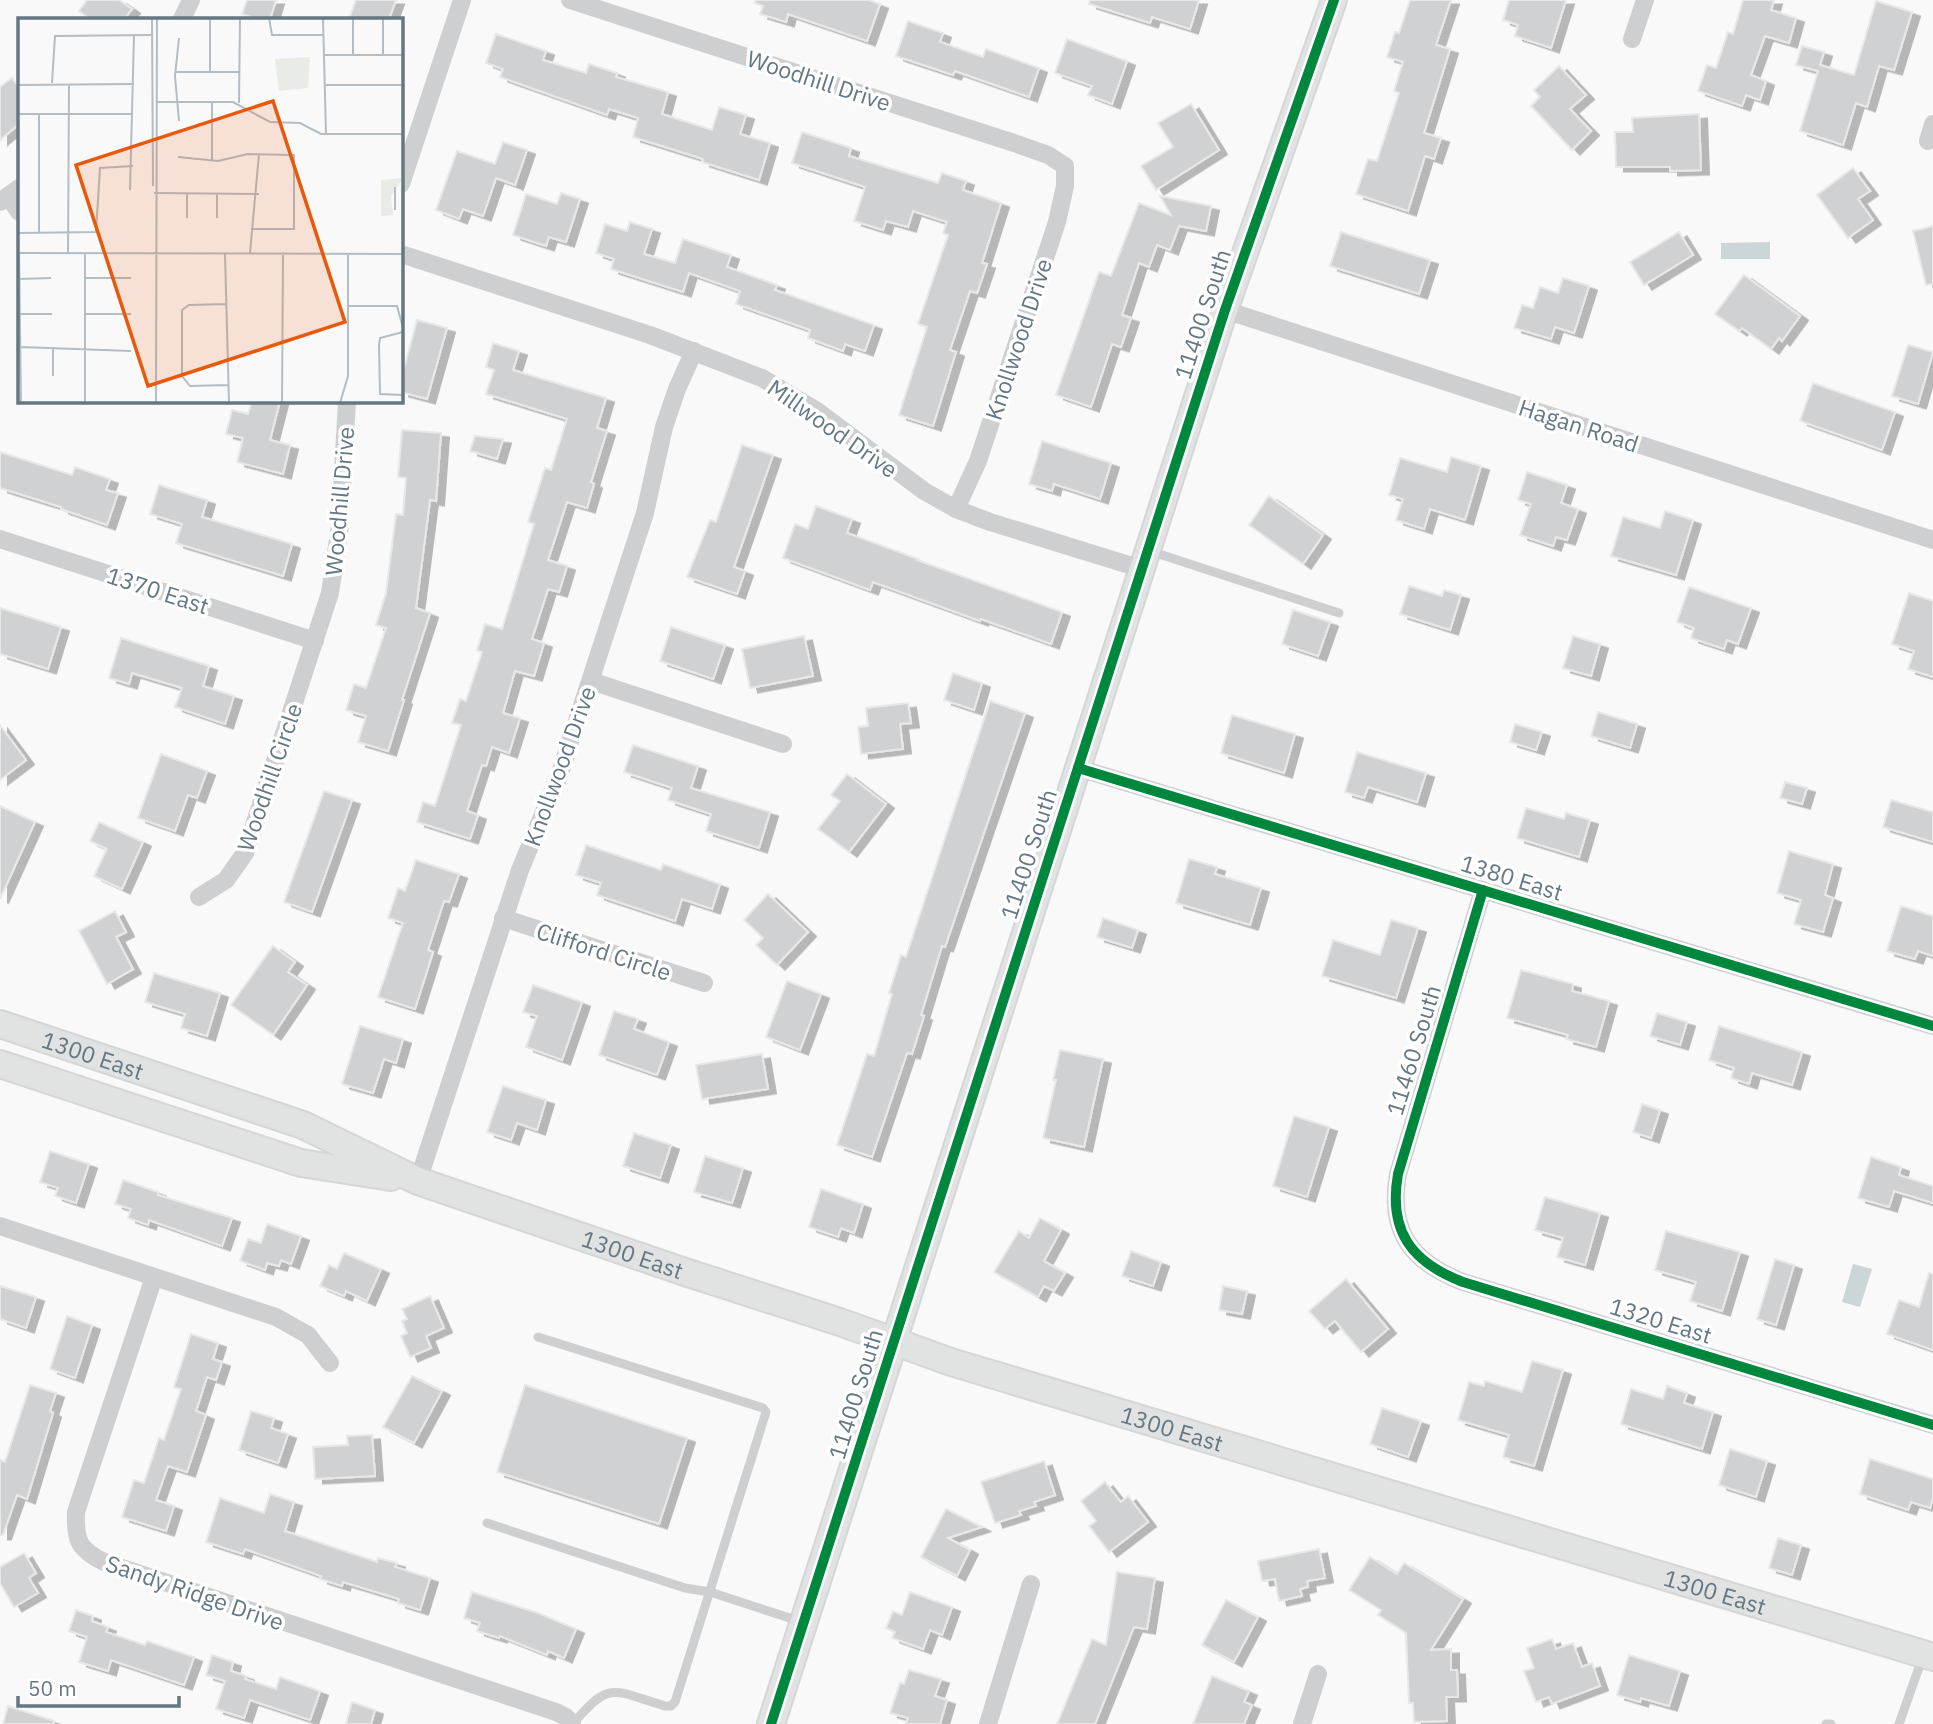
<svg xmlns="http://www.w3.org/2000/svg" width="1933" height="1724" viewBox="0 0 1933 1724" font-family="'IBM Plex Sans',sans-serif">
<style>
.water{fill:#ccd6d8}
.building{fill:#cfd1d2;stroke:#e8e8e8;stroke-width:2;filter:url(#shadow)}
.lines{fill:none;stroke-linecap:round;stroke-linejoin:round}
.secondary-casing{stroke:#d5d6d7;stroke-width:28}
.primary-casing{stroke:#d5d6d7;stroke-width:30}
.service{stroke:#cecfd0;stroke-width:9}
.minor{stroke:#cecfd0;stroke-width:18}
.secondary{stroke:#e1e2e2;stroke-width:24}
.primary{stroke:#e1e2e2;stroke-width:26}
.cycleway-casing{stroke:#fff;stroke-width:15}
.cycleway{stroke:#00873e;stroke-width:10}
.labels{text-anchor:middle;dominant-baseline:central;stroke-width:7;stroke-linejoin:round;paint-order:stroke}
.street-label{font-size:23px;fill:#647883;stroke:#fff}
.inset-road{fill:none;stroke:#b4bdc3;stroke-width:2}
.view{fill:#e8590c;fill-opacity:0.15;stroke:#e8590c;stroke-width:3.5}
.inset-edge{fill:none;stroke:#647883;stroke-width:3.5}
</style>
<defs>
<filter id="shadow"><feDropShadow dx="8" dy="4.5" stdDeviation="0" flood-color="#0004"/></filter>
</defs>
<rect width="100%" height="100%" fill="#f9f9f9"/>
<g class="water">
<polygon points="1770,242 1770,259 1721,259 1721,243"/>
<polygon points="1853,1264 1872,1269 1860,1307 1842,1302"/>
</g>
<g class="building">
<polygon points="87,0 119,0 132,9 124,19 90,19 79,11"/>
<polygon points="247,0 276,0 270,19 257,19 242,14"/>
<polygon points="356,0 396,0 389,19 349,19"/>
<polygon points="756,0 869,0 880,4 867,41 788,14 786,22 760,14 763,6 755,3"/>
<polygon points="1090,0 1199,0 1190,29 1152,17 1150,23 1089,4"/>
<polygon points="1410,0 1451,0 1436,45 1450,49 1424,133 1441,138 1434,159 1425,156 1408,211 1356,194 1368,159 1377,161 1399,93 1394,91 1403,62 1387,57 1395,32 1399,33"/>
<polygon points="1509,0 1566,0 1551,48 1515,36 1518,25 1503,20"/>
<polygon points="1743,0 1774,0 1771,10 1796,18 1789,43 1765,36 1751,75 1766,81 1760,100 1746,95 1742,106 1698,91 1707,65 1716,68 1728,32 1733,34"/>
<polygon points="1876,1 1912,12 1894,70 1879,66 1867,107 1856,103 1843,145 1800,131 1818,71 1796,65 1802,46 1824,52 1820,65 1854,75"/>
<polygon points="908,21 943,33 940,42 983,57 986,49 1039,68 1029,97 955,71 953,75 896,56"/>
<polygon points="496,34 546,51 543,60 586,73 589,64 617,73 616,77 668,92 662,114 712,130 719,107 746,115 740,134 770,143 759,180 702,162 703,159 633,137 638,118 609,109 607,115 500,77 503,69 486,63"/>
<polygon points="1067,39 1127,61 1112,104 1088,95 1092,86 1055,73"/>
<polygon points="1559,66 1586,95 1570,109 1591,131 1572,150 1531,106 1540,97 1534,90"/>
<polygon points="12,78 19,87 19,124 0,140 0,87"/>
<polygon points="1191,104 1219,150 1156,190 1141,166 1173,147 1158,123"/>
<polygon points="1699,114 1701,170 1670,171 1670,167 1616,167 1615,132 1633,132 1632,118"/>
<polygon points="802,132 851,148 849,156 938,183 942,173 966,181 963,190 1001,203 982,263 987,264 977,293 970,291 950,350 956,352 933,426 899,415 927,327 918,324 948,235 943,233 947,222 913,211 908,227 886,221 883,230 854,221 865,187 792,163"/>
<polygon points="503,142 527,150 515,185 496,178 483,216 463,209 459,219 436,210 457,151 495,164"/>
<polygon points="1853,168 1870,191 1858,199 1873,220 1848,238 1817,195"/>
<polygon points="561,193 580,199 566,242 549,237 546,246 513,235 526,194 557,204"/>
<polygon points="1160,196 1211,206 1206,231 1179,226 1170,250 1157,245 1149,267 1139,263 1122,315 1131,318 1121,347 1112,344 1091,407 1056,395 1099,272 1111,276 1139,203 1171,215"/>
<polygon points="630,222 652,229 644,254 675,263 683,239 731,255 727,267 777,285 775,290 874,325 865,351 845,344 843,351 808,338 810,330 736,304 740,291 689,273 683,292 611,269 614,259 596,253 605,224 627,231"/>
<polygon points="1933,226 1933,284 1926,285 1913,231"/>
<polygon points="1341,232 1430,260 1419,294 1330,266"/>
<polygon points="1679,232 1693,255 1644,285 1630,262"/>
<polygon points="1744,275 1800,316 1782,341 1779,338 1771,349 1742,328 1739,331 1715,314"/>
<polygon points="1563,278 1589,286 1574,333 1555,327 1551,339 1514,328 1522,305 1533,308 1540,287 1558,293"/>
<polygon points="417,320 447,328 427,399 401,392 401,380"/>
<polygon points="493,343 519,351 513,370 606,398 597,428 607,431 591,482 594,484 587,508 567,502 548,560 567,566 559,592 548,589 532,639 544,643 534,676 515,671 503,713 520,718 509,753 492,747 486,766 482,765 467,811 478,815 470,839 417,822 423,802 435,806 461,725 452,723 460,699 466,701 482,652 477,650 485,624 502,629 534,524 528,522 545,468 551,470 567,419 486,394 494,370 486,367"/>
<polygon points="1908,345 1933,352 1918,404 1892,396"/>
<polygon points="1813,383 1895,412 1882,450 1800,421"/>
<polygon points="252,401 280,401 270,440 290,445 283,474 237,462 243,438 226,434 232,410 248,414"/>
<polygon points="402,430 441,433 436,501 430,500 416,608 430,613 402,700 404,700 388,751 358,742 366,716 346,710 354,684 366,688 386,628 376,625 386,593 396,514 403,515 406,478 398,477"/>
<polygon points="475,436 503,439 497,459 470,451"/>
<polygon points="1042,441 1111,463 1100,499 1054,484 1052,491 1029,484"/>
<polygon points="742,445 773,455 734,567 745,571 737,594 687,577 710,520 716,522"/>
<polygon points="0,452 72,475 75,467 110,479 106,490 118,493 107,525 61,509 61,507 0,488"/>
<polygon points="1451,457 1481,466 1465,520 1430,509 1424,529 1396,520 1403,499 1389,495 1400,458 1447,472"/>
<polygon points="1527,472 1567,485 1561,503 1578,509 1567,540 1556,537 1553,546 1520,535 1531,504 1518,500"/>
<polygon points="159,485 207,500 202,517 292,544 283,576 176,543 182,524 150,514"/>
<polygon points="1269,496 1323,535 1303,564 1249,525"/>
<polygon points="816,506 852,519 847,533 918,559 917,560 1062,612 1051,644 981,619 980,621 873,582 870,590 783,558 795,524 808,529"/>
<polygon points="1665,511 1693,520 1676,575 1611,556 1623,517 1660,528"/>
<polygon points="1409,586 1442,596 1444,590 1461,595 1450,630 1400,614"/>
<polygon points="1689,587 1751,608 1738,644 1727,640 1724,649 1691,638 1694,628 1677,622"/>
<polygon points="1909,593 1933,601 1933,677 1908,669 1914,651 1892,644"/>
<polygon points="0,608 61,627 48,669 0,654"/>
<polygon points="1293,610 1330,622 1318,656 1282,644"/>
<polygon points="671,627 725,645 713,679 660,661"/>
<polygon points="804,636 813,676 750,688 742,649"/>
<polygon points="1573,636 1600,644 1591,676 1563,668"/>
<polygon points="121,638 209,666 203,686 234,696 225,724 175,707 182,688 132,673 129,684 109,678"/>
<polygon points="953,673 982,683 974,710 944,700"/>
<polygon points="990,701 1025,713 945,947 942,946 921,1015 924,1016 912,1054 907,1053 872,1157 837,1145 867,1054 874,1056 892,994 889,993 901,955 906,957"/>
<polygon points="908,703 911,723 900,724 903,749 861,754 858,727 868,726 866,708"/>
<polygon points="1598,712 1637,724 1630,748 1591,736"/>
<polygon points="1232,715 1295,734 1284,773 1221,753"/>
<polygon points="1515,724 1542,732 1536,750 1510,742"/>
<polygon points="0,725 26,760 0,780"/>
<polygon points="633,745 698,766 691,788 770,812 759,848 706,831 711,814 668,800 672,788 624,772"/>
<polygon points="1357,752 1426,773 1417,802 1368,787 1364,798 1345,792"/>
<polygon points="161,754 207,771 197,798 188,795 175,831 138,818"/>
<polygon points="847,774 886,804 849,852 818,829 840,801 831,795"/>
<polygon points="1785,782 1807,788 1802,804 1780,798"/>
<polygon points="324,791 352,800 312,912 284,902"/>
<polygon points="1891,800 1933,812 1933,842 1883,827"/>
<polygon points="0,806 35,822 0,899"/>
<polygon points="1526,808 1564,819 1566,813 1590,820 1579,857 1517,838"/>
<polygon points="99,822 143,842 122,889 94,876 107,849 90,841"/>
<polygon points="586,845 661,870 663,864 720,884 712,909 682,899 675,921 597,895 601,883 576,875"/>
<polygon points="1789,851 1833,864 1825,895 1833,898 1823,932 1794,924 1801,900 1777,893"/>
<polygon points="1189,859 1217,867 1215,874 1261,888 1250,925 1176,903"/>
<polygon points="416,860 459,874 449,902 444,901 428,950 433,952 415,1009 378,997 403,923 388,918 398,888 405,891"/>
<polygon points="768,894 808,932 777,965 756,945 763,938 744,920"/>
<polygon points="1901,906 1933,916 1933,956 1918,951 1915,959 1887,951"/>
<polygon points="115,911 126,932 116,937 133,969 107,984 79,931"/>
<polygon points="1103,918 1138,930 1132,948 1097,937"/>
<polygon points="1391,920 1418,928 1396,998 1322,976 1333,940 1380,955"/>
<polygon points="273,946 295,962 288,972 307,985 273,1035 231,1005"/>
<polygon points="1521,970 1573,984 1572,991 1609,1001 1596,1047 1566,1039 1568,1035 1507,1018"/>
<polygon points="154,973 220,993 207,1036 181,1028 185,1014 145,1002"/>
<polygon points="787,981 821,994 800,1050 766,1037"/>
<polygon points="533,985 582,1002 562,1060 526,1047 537,1016 523,1012"/>
<polygon points="614,1011 638,1019 634,1029 669,1042 657,1075 599,1055"/>
<polygon points="1657,1013 1687,1022 1680,1045 1650,1036"/>
<polygon points="360,1026 403,1039 396,1063 384,1059 373,1093 342,1084"/>
<polygon points="1719,1026 1802,1052 1792,1085 1752,1073 1749,1084 1731,1078 1734,1068 1709,1060"/>
<polygon points="1060,1050 1103,1059 1084,1147 1043,1138 1056,1080 1053,1080"/>
<polygon points="762,1054 768,1089 702,1099 696,1065"/>
<polygon points="503,1086 546,1100 537,1130 517,1123 511,1140 487,1132"/>
<polygon points="1642,1104 1660,1110 1651,1138 1633,1132"/>
<polygon points="1294,1116 1329,1127 1307,1197 1273,1186"/>
<polygon points="634,1133 671,1145 660,1178 623,1166"/>
<polygon points="50,1151 89,1164 76,1203 55,1196 58,1188 40,1182"/>
<polygon points="705,1156 743,1168 732,1203 694,1192"/>
<polygon points="1871,1157 1901,1167 1899,1175 1933,1186 1933,1203 1894,1191 1889,1207 1858,1198"/>
<polygon points="123,1180 158,1192 158,1195 232,1218 222,1246 149,1220 148,1225 128,1218 131,1209 115,1204"/>
<polygon points="821,1189 863,1204 854,1233 841,1228 838,1237 809,1227"/>
<polygon points="1545,1197 1600,1213 1585,1265 1557,1257 1563,1238 1535,1230"/>
<polygon points="1040,1218 1061,1230 1044,1261 1065,1273 1054,1291 1044,1286 1038,1297 994,1272 1019,1231 1029,1238"/>
<polygon points="267,1224 301,1236 291,1264 281,1260 279,1266 267,1263 265,1270 240,1261 248,1239 261,1243"/>
<polygon points="1666,1231 1740,1252 1722,1311 1690,1301 1696,1282 1655,1270"/>
<polygon points="1131,1251 1161,1262 1153,1286 1122,1276"/>
<polygon points="344,1253 381,1269 367,1301 346,1291 344,1296 320,1286 329,1265 337,1269"/>
<polygon points="1775,1259 1794,1265 1776,1325 1757,1319"/>
<polygon points="1929,1273 1933,1274 1933,1350 1887,1334 1899,1300 1919,1307"/>
<polygon points="1346,1279 1388,1329 1361,1352 1335,1321 1325,1329 1309,1311"/>
<polygon points="0,1286 36,1297 26,1328 0,1319"/>
<polygon points="1223,1286 1247,1291 1242,1314 1219,1310"/>
<polygon points="430,1296 444,1328 426,1336 431,1348 410,1357 401,1336 407,1333 402,1321 407,1319 402,1309"/>
<polygon points="67,1316 92,1325 75,1378 50,1369"/>
<polygon points="191,1334 218,1343 213,1359 222,1362 216,1380 207,1377 196,1411 206,1415 187,1472 168,1466 156,1500 174,1506 166,1531 122,1517 134,1480 144,1483 159,1438 164,1440 181,1389 174,1387"/>
<polygon points="1532,1361 1563,1370 1534,1466 1503,1457 1509,1435 1458,1420 1469,1382 1484,1386 1485,1381 1522,1392"/>
<polygon points="412,1376 442,1391 414,1443 383,1427"/>
<polygon points="30,1385 56,1393 50,1411 53,1413 27,1499 17,1495 3,1535 0,1535 0,1460 5,1462"/>
<polygon points="525,1385 687,1438 659,1524 497,1472"/>
<polygon points="1667,1386 1687,1393 1684,1403 1713,1412 1702,1449 1621,1424 1631,1389 1663,1399"/>
<polygon points="1382,1408 1421,1421 1408,1457 1370,1444"/>
<polygon points="251,1411 274,1418 271,1428 288,1434 278,1463 239,1450"/>
<polygon points="372,1435 375,1476 315,1479 313,1447 348,1445 347,1436"/>
<polygon points="1730,1449 1767,1461 1756,1497 1719,1485"/>
<polygon points="1870,1459 1933,1479 1933,1497 1930,1508 1911,1502 1908,1510 1860,1494"/>
<polygon points="1044,1461 1055,1495 1034,1502 1036,1506 1019,1511 1021,1515 995,1523 981,1482"/>
<polygon points="1105,1482 1121,1502 1128,1496 1148,1522 1109,1552 1089,1526 1096,1521 1081,1501"/>
<polygon points="270,1494 294,1502 285,1531 377,1562 378,1558 397,1563 395,1567 430,1578 420,1610 398,1603 399,1599 343,1582 342,1586 320,1579 321,1576 245,1549 243,1554 206,1542 220,1498 264,1513"/>
<polygon points="946,1509 982,1527 948,1538 970,1550 957,1576 921,1557"/>
<polygon points="1778,1538 1801,1545 1792,1575 1769,1568"/>
<polygon points="1319,1549 1325,1578 1307,1581 1308,1587 1300,1589 1302,1596 1279,1601 1275,1579 1262,1581 1258,1561"/>
<polygon points="24,1553 36,1573 29,1578 38,1593 14,1607 0,1583 0,1567"/>
<polygon points="1370,1557 1397,1574 1404,1563 1463,1599 1431,1650 1451,1649 1451,1670 1457,1670 1458,1697 1446,1697 1447,1721 1414,1722 1413,1703 1409,1703 1406,1633 1378,1615 1381,1610 1349,1590"/>
<polygon points="1117,1572 1155,1578 1147,1629 1134,1627 1095,1724 1057,1724 1092,1639 1106,1645"/>
<polygon points="472,1592 538,1613 576,1629 564,1658 548,1651 547,1655 500,1636 499,1638 477,1631 480,1623 464,1618"/>
<polygon points="910,1592 952,1607 942,1635 930,1630 923,1649 892,1638 895,1632 886,1628 893,1611 902,1615"/>
<polygon points="1226,1600 1258,1617 1234,1662 1202,1645"/>
<polygon points="76,1610 93,1616 92,1621 108,1627 106,1632 145,1645 147,1641 194,1657 184,1685 111,1660 108,1671 79,1662 87,1637 69,1631"/>
<polygon points="1552,1639 1556,1649 1573,1643 1582,1667 1592,1663 1600,1686 1552,1704 1549,1697 1536,1702 1524,1671 1534,1668 1527,1648"/>
<polygon points="212,1655 233,1662 231,1671 246,1676 245,1679 276,1689 280,1677 320,1691 310,1720 250,1700 244,1718 216,1709 225,1681 206,1675"/>
<polygon points="1629,1655 1680,1671 1669,1706 1641,1698 1640,1702 1617,1695"/>
<polygon points="909,1670 941,1679 935,1696 947,1700 940,1724 906,1724 908,1718 890,1713 900,1683 904,1684"/>
<polygon points="1212,1676 1249,1691 1244,1702 1252,1705 1244,1724 1193,1724"/>
<polygon points="352,1702 375,1710 371,1724 346,1724"/>
<polygon points="8,1706 54,1721 53,1724 3,1724"/>
</g>
<g class="lines">
<defs>
<polyline id="secondary" points="894,1341 1225,310 1334,0"/>
<g id="primary">
<path id="s1" d="M0,1024L303,1125L418,1181L685,1272L840,1322L951,1362L1933,1657"/>
<polyline points="0,1064 301,1163 391,1177"/>
<polyline points="771,1724 894,1341"/>
</g>
</defs>
<use href="#secondary" class="secondary-casing"/>
<use href="#primary" class="primary-casing"/>
<g class="service">
<polyline points="1150,551 1339,613"/>
<path d="M538,1337L763,1408L766,1412L675,1702L671,1706H665C614,1691 610,1679 573,1724"/>
<polyline points="487,1523 685,1588 710,1592 802,1622"/>
<polyline points="1826,1724 1831,1724"/>
<polyline points="1899,1724 1923,1656"/>
</g>
<g class="minor">
<polyline points="570,0 1017,144 1048,155 1065,166 1065,186 1057,222 978,461 956,509"/>
<polyline points="182,19 191,0"/>
<polyline points="1632,39 1645,0"/>
<polyline points="1928,141 1933,124"/>
<polyline points="401,184 462,0"/>
<polyline points="8,196 19,212"/>
<polyline points="0,202 19,188"/>
<polyline points="401,254 650,335 762,378 817,411 924,491 956,509 990,522 1142,569"/>
<polyline points="1225,310 1933,540"/>
<polyline points="0,539 315,641"/>
<polyline points="591,681 783,744"/>
<polyline points="1078,768 1933,1026"/>
<path d="M1483,890L1398,1174C1388,1231 1411,1262 1463,1282L1933,1425"/>
<polyline points="199,897 226,880 245,853 330,593 340,526 347,401"/>
<polyline points="503,918 704,983"/>
<polyline points="418,1181 520,870 559,776 645,513 664,427 677,389 694,351"/>
<polyline points="0,1226 276,1317 308,1335 330,1363"/>
<path d="M154,1277L76,1512C75,1540 78,1549 104,1562L556,1712L566,1717L572,1724"/>
<polyline points="988,1724 1031,1584"/>
<polyline points="1302,1724 1318,1674"/>
</g>
<use href="#secondary" class="secondary"/>
<use href="#primary" class="primary"/>
<defs>
<g id="cycleway">
<polyline points="1078,768 1933,1026"/>
<path d="M1483,890L1398,1174C1388,1231 1411,1262 1463,1282L1933,1425"/>
<polyline points="771,1724 1225,310 1334,0"/>
</g>
</defs>
<use href="#cycleway" class="cycleway-casing"/>
<use href="#cycleway" class="cycleway"/>
</g>
<g class="labels">
<g class="street-label">
<text transform="translate(819 80) rotate(18)">Woodhill Drive</text>
<text transform="translate(1202 314) rotate(-72)">11400 South</text>
<text transform="translate(1018 339) rotate(-72)">Knollwood Drive</text>
<text transform="translate(1579 425) rotate(18)">Hagan Road</text>
<text transform="translate(833 428) rotate(35)">Millwood Drive</text>
<text transform="translate(339 501) rotate(-85)">Woodhill Drive</text>
<text transform="translate(158 590) rotate(18)">1370 East</text>
<text transform="translate(559 766) rotate(-70)">Knollwood Drive</text>
<text transform="translate(269 777) rotate(-71)">Woodhill Circle</text>
<text transform="translate(1028 854) rotate(-72)">11400 South</text>
<text transform="translate(1512 877) rotate(17)">1380 East</text>
<text transform="translate(604 951) rotate(18)">Clifford Circle</text>
<text transform="translate(1413 1050) rotate(-73)">11460 South</text>
<text stroke="none"><textPath href="#s1" startOffset="98">1300 East</textPath></text>
<text stroke="none"><textPath href="#s1" startOffset="674">1300 East</textPath></text>
<text transform="translate(1661 1320) rotate(17)">1320 East</text>
<text transform="translate(855 1394) rotate(-73)">11400 South</text>
<text stroke="none"><textPath href="#s1" startOffset="1241">1300 East</textPath></text>
<text stroke="none"><textPath href="#s1" startOffset="1808">1300 East</textPath></text>
<text transform="translate(195 1592) rotate(19)">Sandy Ridge Drive</text>
</g>
</g>
<g transform="translate(18 18)">
<rect width="385" height="385" fill="#f9f9f9"/>
<path d="M292,39L290,70L261,73L257,41ZM385,160L373,178L375,197L363,198V162Z" fill="#e8ebe6"/>
<path class="inset-road" d="M134,0L135,168M251,0L254,17H305M305,0L308,116M365,0V37M305,37H385M335,37V0M158,54H222M192,54V0M34,65L37,18L133,17M0,67L116,66M307,67H385M194,83V143M138,84H215L252,104L282,105L303,116H385M221,85L222,0M0,96H115M161,103L157,58L161,20M160,139L200,143L230,136L276,137V211H233M112,172L116,17M136,175L241,176M377,192V169M169,200V175M199,200V176M0,215L78,214L82,150L115,148M21,215V96M0,235L385,236M1,235L3,385M50,235L51,66M67,235V385M232,235L241,136M207,236L211,385M67,260H113M1,261L33,260M208,286L171,287L164,292V358L172,368L210,367M331,288H379L385,310M2,296H34M67,296H113M385,314L362,320L361,327L362,376L385,377M2,329L113,333M35,329V358M138,385L139,0M264,385L265,237M322,385L330,358V236"/>
<path class="view" d="M255,83L327,304L130,368L58,147Z"/>
<rect width="385" height="385" class="inset-edge"/>
</g>
<path d="M18 1696v10h161v-10" fill="none" stroke="#647883" stroke-width="3.5"/>
<text x="28" y="1696" font-size="21" fill="#647883" stroke="#ffffff" stroke-width="5" paint-order="stroke">50 m</text>
</svg>
